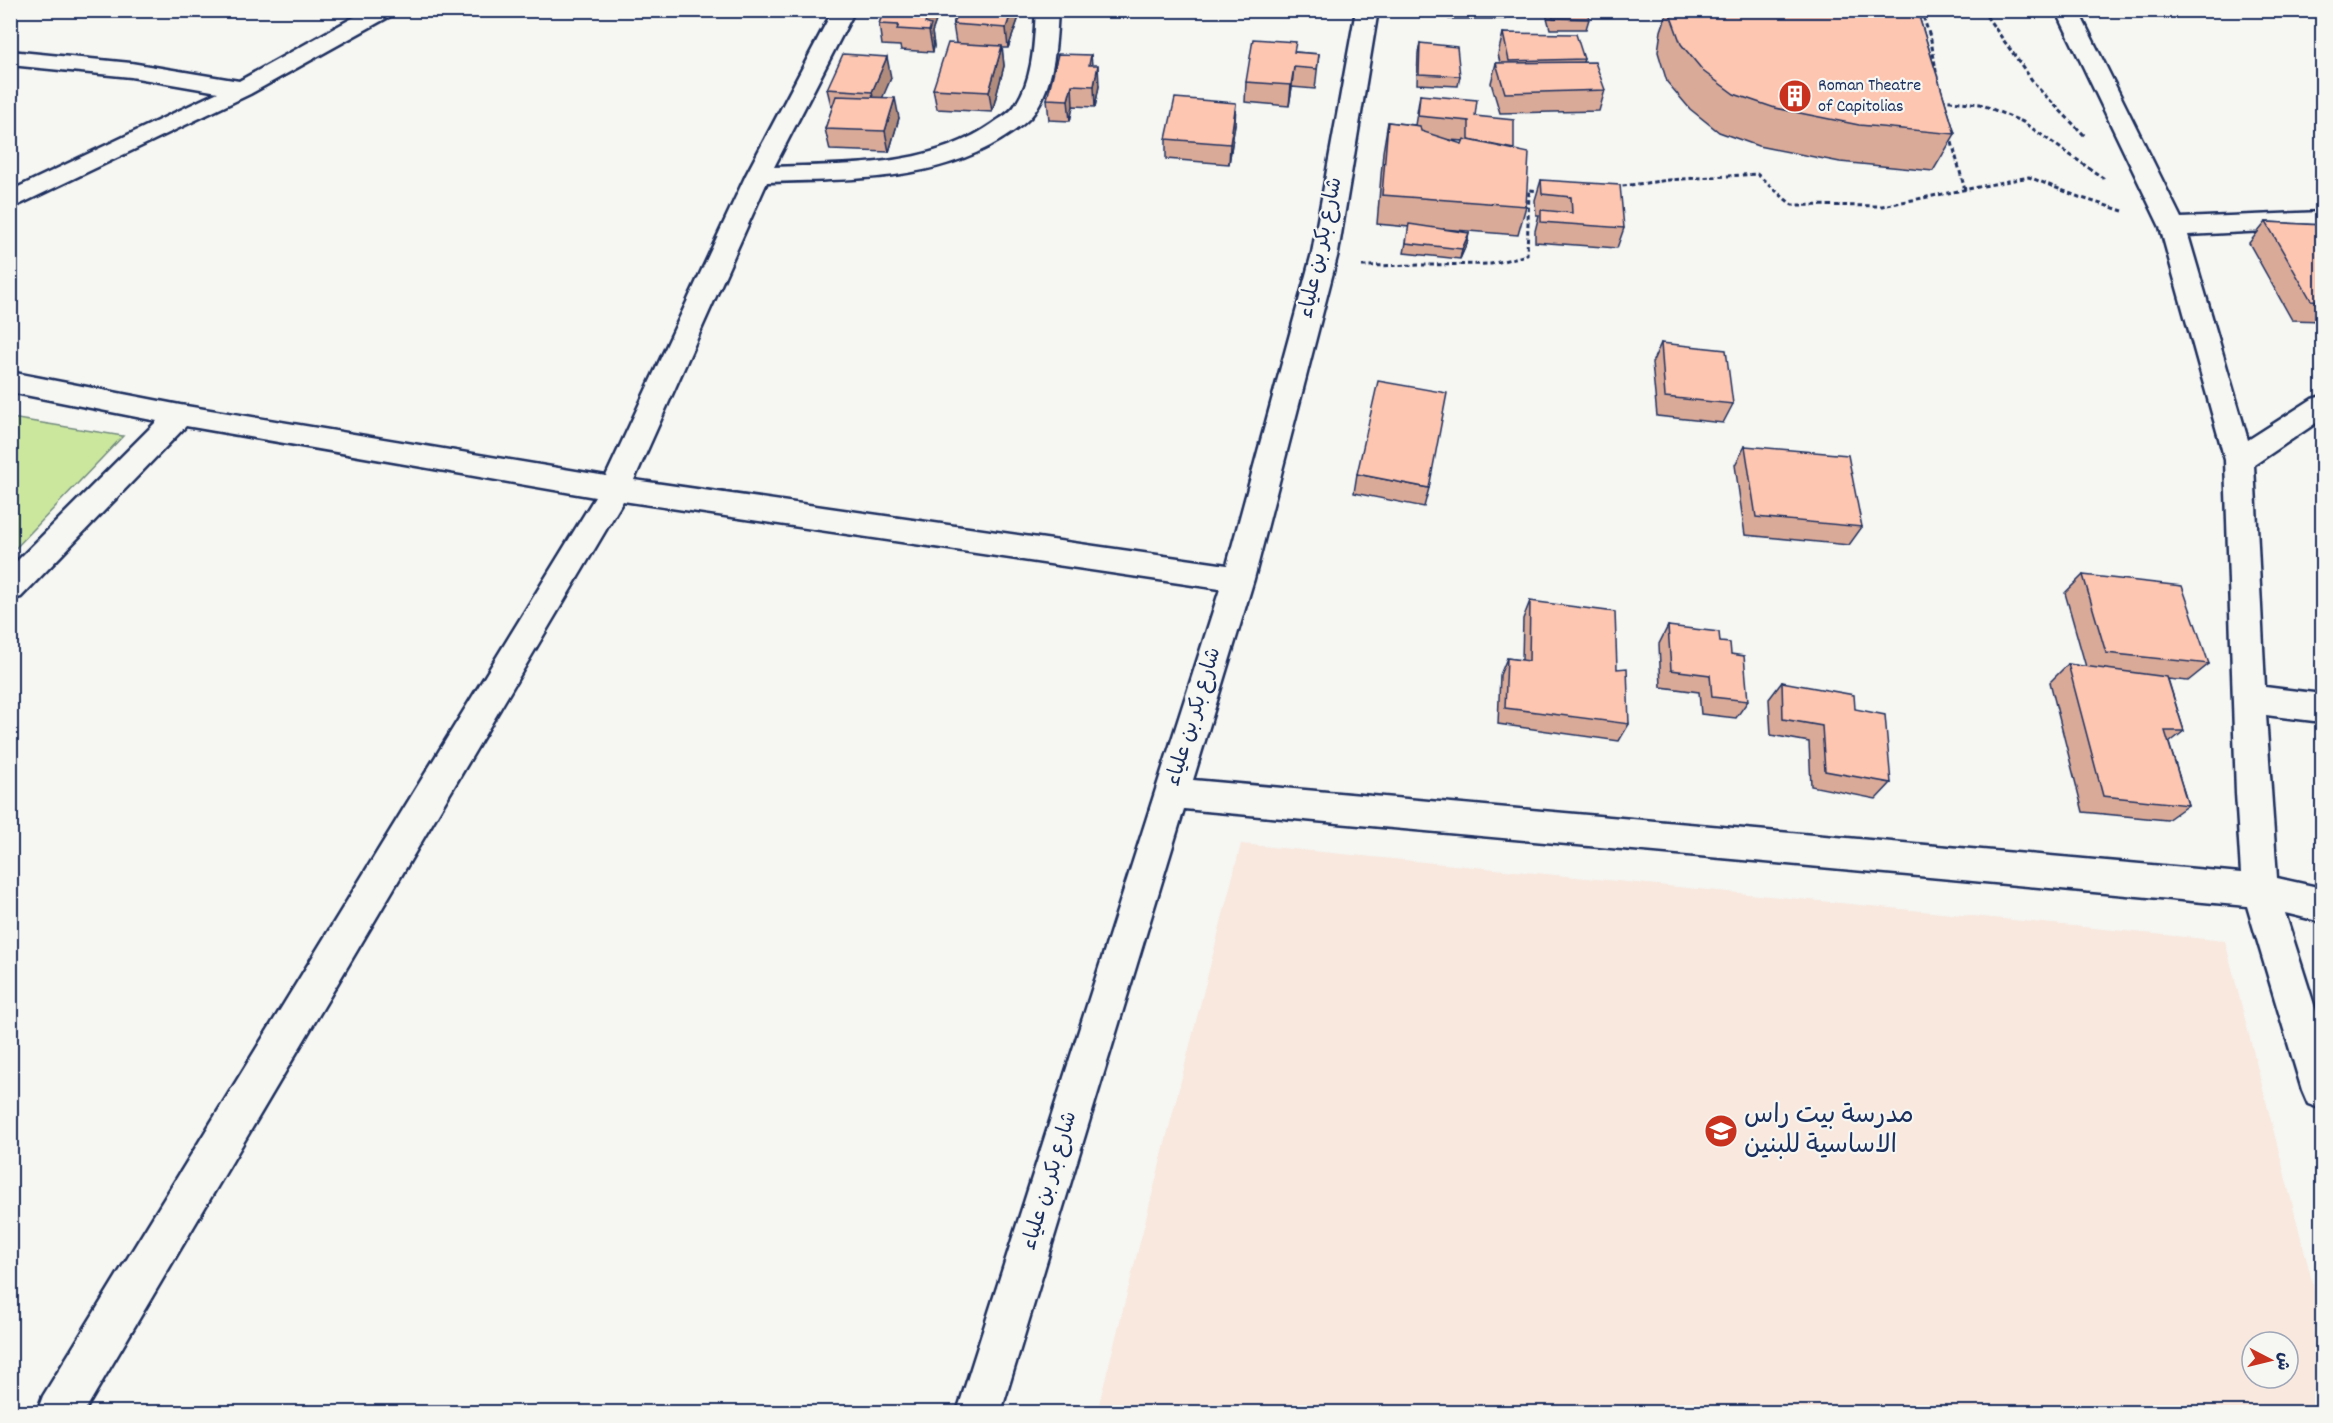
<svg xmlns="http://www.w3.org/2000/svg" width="2333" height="1423" viewBox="0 0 2333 1423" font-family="Dekko,'Playpen Sans Arabic',sans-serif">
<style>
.built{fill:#f8e8de;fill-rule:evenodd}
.green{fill:#cbe79e;stroke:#738b7e;stroke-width:1.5}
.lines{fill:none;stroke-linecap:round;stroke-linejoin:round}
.minor-casing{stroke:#1b2f5e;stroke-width:5}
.path{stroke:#1b2f5e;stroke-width:3;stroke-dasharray:4.5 3;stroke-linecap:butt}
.minor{fill:#f6f6f2;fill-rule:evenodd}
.wall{fill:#daaa98;stroke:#1b2f5e;stroke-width:1.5;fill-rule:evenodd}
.shaded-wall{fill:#b18b7c;stroke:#1b2f5e;stroke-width:1.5}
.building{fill:#fdc6b1;stroke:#1b2f5e;stroke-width:1.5}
.labels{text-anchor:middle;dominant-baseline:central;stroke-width:4.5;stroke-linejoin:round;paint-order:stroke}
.far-poi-label{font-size:18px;fill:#1b2f5e;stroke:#f6f6f2;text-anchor:start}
.street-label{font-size:21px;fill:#1b2f5e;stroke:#f6f6f2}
.near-poi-label{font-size:26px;fill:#1b2f5e;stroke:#f6f6f2;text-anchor:start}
</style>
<rect width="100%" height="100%" fill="#f6f6f2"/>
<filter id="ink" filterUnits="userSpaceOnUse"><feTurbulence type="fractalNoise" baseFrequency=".0167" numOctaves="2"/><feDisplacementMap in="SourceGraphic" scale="12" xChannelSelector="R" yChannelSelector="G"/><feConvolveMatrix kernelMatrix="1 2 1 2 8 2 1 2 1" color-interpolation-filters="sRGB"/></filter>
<g filter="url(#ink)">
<path class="built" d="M1241,844L2225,941L2322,1320V1412H1097ZM2252,1342H2288V1378H2252Z"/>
<polygon class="green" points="11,418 123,436 11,553 10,553"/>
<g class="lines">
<defs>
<g id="minor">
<polygon points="367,10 395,10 392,15 250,94 10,209 10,191 218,92 131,77 10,65 10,51 131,63 239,81"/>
<path d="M833,10H855L774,167C848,164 928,168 992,124C1000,118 1011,113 1016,104C1034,77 1034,41 1036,10H1058C1056,44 1055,79 1037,108C1031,119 1021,126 1011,133C940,183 850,179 767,182L634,480L1227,565L1312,253L1356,10H1378L1338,253L1254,579L1193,780L2241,873L2236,793L2225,460L2160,227L2056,10H2078L2181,218L2322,212V228L2188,235L2248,440L2312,399L2322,396V419L2254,465L2265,687L2322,694V722L2266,715L2277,878L2322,888V922L2285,913L2322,1030V1109L2308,1104L2302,1090L2247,906L1184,809L1001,1412H957L1220,589L623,501L84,1412H37L43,1396L595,497L186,426L21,597L10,600V568L157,421L10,392V372L180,405L606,476L746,175Z"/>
</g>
</defs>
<use href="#minor" class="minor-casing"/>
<g class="path">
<polyline points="1921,10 1931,40 1937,77"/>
<polyline points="1982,10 2037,87 2085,136"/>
<polyline points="1941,100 1980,104 2023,122 2106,180"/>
<polyline points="1950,135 1965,190"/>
<polyline points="1615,187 1669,180 1757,174 1792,205 1882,206 2029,177 2079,197 2123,211"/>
<polyline points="1362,266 1491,264 1527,255 1529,190 1542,191"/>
</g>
<use href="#minor" class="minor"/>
</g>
<g class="wall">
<polygon points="884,10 937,10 938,15 932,32 934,46 933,52 901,50 900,46 882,45 879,24"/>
<polygon points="949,10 1018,10 1019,17 1008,48 1002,48 1004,66 992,112 937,109 933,89 956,43 953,24 956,17 949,16"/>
<polygon points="1448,10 1506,10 1505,19 1449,19"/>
<polygon points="1545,10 1587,10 1589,19 1586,29 1550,29"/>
<polygon points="1668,10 1917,10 1955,134 1933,171 1840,162 1758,146 1719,132 1690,109 1667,82 1658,52 1661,31"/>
<polygon points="1503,33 1584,59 1583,62 1605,90 1599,111 1500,113 1491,83 1496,63 1500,63 1498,54"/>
<polygon points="1420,43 1460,76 1458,86 1417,84 1418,53"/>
<polygon points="1295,52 1319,54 1315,89 1292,87 1289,106 1245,102 1246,82"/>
<polygon points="1091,55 1092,65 1099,86 1095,107 1073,106 1070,121 1049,120 1047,99"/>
<polygon points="891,78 882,97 899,118 889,152 830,150 825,129 832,109 827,89"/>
<path d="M1420,95L1475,116L1514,150L1526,206L1518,235L1443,229L1469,233L1467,243L1460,259L1404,253L1409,227L1377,224L1383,152L1388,122L1415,125ZM1448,140L1464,141L1462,144Z"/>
<polygon points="1235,124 1229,164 1166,159 1166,139"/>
<polygon points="1541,180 1624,228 1617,248 1535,242 1535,231 1539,215 1536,215 1535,200"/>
<polygon points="2266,222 2322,225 2322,321 2292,320 2249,243"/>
<polygon points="1661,343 1733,404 1723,423 1657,416 1652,363"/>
<polygon points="1745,446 1862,527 1849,545 1745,535 1735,465"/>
<polygon points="1357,474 1429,488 1424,507 1354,493"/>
<polygon points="2083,575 2209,664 2188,681 2168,679 2184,731 2169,743 2188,805 2167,820 2083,812 2050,682 2068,664 2086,667 2065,593"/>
<polygon points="1530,601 1617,669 1629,724 1619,741 1498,724 1500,675 1507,658 1522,660 1523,619"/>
<polygon points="1668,626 1720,642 1731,654 1748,701 1736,718 1701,714 1699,692 1661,687 1659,644"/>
<polygon points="1782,682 1855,709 1891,783 1876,799 1811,786 1809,742 1771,735 1769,699"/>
</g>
<g class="shaded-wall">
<polygon points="929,10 937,10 938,15 932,32 934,46 933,52 929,31 925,23"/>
<polygon points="1012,10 1018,10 1019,17 1008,48 1006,28"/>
<polygon points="1002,46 1004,66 992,112 989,92"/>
<polygon points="887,57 891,78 876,113 872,92"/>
<polygon points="1098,65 1099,86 1095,107 1094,86"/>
<polygon points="1294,67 1292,87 1289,106 1291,85"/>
<polygon points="1072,85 1073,106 1070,121 1068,100"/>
<polygon points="895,98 899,118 889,152 885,131"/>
<polygon points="1236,103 1235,124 1229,164 1230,144"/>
<polygon points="1469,233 1467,243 1460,259 1462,249"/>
</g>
<g class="building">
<polygon points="884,10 929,10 925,23 931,25 929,31 897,29 899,25 879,24"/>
<polygon points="958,10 1012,10 1006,28 953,24"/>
<polygon points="1551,10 1587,10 1589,19 1553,18"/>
<polygon points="1671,10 1917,10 1955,134 1859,125 1775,108 1734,94 1704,72 1681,44 1670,14"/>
<polygon points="1503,33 1576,34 1584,59 1509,61"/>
<polygon points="1253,39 1296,42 1294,52 1319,54 1317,69 1294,67 1291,85 1246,82"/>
<polygon points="948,43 1002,46 989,92 933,89"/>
<polygon points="1420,43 1457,47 1460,76 1419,74"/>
<polygon points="843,54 887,57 872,92 827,89"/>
<polygon points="1058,54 1091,55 1089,65 1098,65 1094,86 1072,85 1068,100 1047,99"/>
<polygon points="1595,62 1605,90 1505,93 1496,63"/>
<polygon points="1420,95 1477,100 1475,116 1514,120 1514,149 1469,140 1469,121 1418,116"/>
<polygon points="836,96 895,98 885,131 825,129"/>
<polygon points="1175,98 1236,103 1230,144 1166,139"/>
<polygon points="1388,122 1420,126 1421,131 1462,144 1464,139 1529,153 1526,206 1382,195"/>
<polygon points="1541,180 1620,185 1624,228 1541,222 1541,210 1572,213 1571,197 1542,194"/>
<polygon points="2266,222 2322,225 2322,301 2311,300"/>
<polygon points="1409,224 1469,233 1462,249 1406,243"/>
<polygon points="1661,343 1726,350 1733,404 1665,397"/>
<polygon points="1378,381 1447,393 1429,488 1357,474"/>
<polygon points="1745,446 1848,455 1862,527 1756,517"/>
<polygon points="2083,575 2182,586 2209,664 2106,653"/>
<polygon points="1530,601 1615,612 1617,669 1627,668 1629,724 1505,708 1507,658 1529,661"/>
<polygon points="1668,626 1719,632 1720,642 1730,643 1731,654 1744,656 1748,701 1712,697 1710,675 1671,670"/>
<polygon points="2068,664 2167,677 2184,731 2165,731 2188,805 2103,796"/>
<polygon points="1782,682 1854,695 1855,709 1885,715 1891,783 1825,771 1822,726 1783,719"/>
</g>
</g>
<defs>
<symbol id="building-disc" viewBox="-11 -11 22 22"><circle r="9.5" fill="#c8321e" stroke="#f6f6f2"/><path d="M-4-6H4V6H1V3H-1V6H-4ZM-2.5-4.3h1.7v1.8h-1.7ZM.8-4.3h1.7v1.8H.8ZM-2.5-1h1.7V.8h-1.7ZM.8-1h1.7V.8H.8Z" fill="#fff"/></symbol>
<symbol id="school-disc" viewBox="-11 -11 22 22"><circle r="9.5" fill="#c8321e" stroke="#f6f6f2"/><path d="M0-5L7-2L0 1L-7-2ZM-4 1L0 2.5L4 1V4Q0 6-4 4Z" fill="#fff"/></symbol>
</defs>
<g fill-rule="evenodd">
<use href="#building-disc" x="1776" y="77" width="38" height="38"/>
<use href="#school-disc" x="1702" y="1112" width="38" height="38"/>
</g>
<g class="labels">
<g class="far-poi-label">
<text x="1818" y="86">Roman Theatre<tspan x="1818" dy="21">of Capitolias</tspan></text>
</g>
<g class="street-label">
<text transform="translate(1322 248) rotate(-78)">شارع بكر بن علياء</text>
<text transform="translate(1195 717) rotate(-73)">شارع بكر بن علياء</text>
<text transform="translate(1051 1181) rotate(-73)">شارع بكر بن علياء</text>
</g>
<g class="near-poi-label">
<text x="1744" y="1116">مدرسة بيت راس<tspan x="1744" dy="30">الاساسية للبنين</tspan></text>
</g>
</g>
<rect width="2333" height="1423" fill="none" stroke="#f6f6f2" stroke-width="36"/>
<rect x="18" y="18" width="2297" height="1387" fill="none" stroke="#1b2f5e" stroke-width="2" filter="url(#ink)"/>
<g transform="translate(2270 1360) rotate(97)"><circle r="28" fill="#f6f6f2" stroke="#9ea6b7" stroke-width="1.5"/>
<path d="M0-4.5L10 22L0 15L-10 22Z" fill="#c8321e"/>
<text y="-9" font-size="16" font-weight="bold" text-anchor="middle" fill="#1b2f5e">ش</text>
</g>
</svg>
